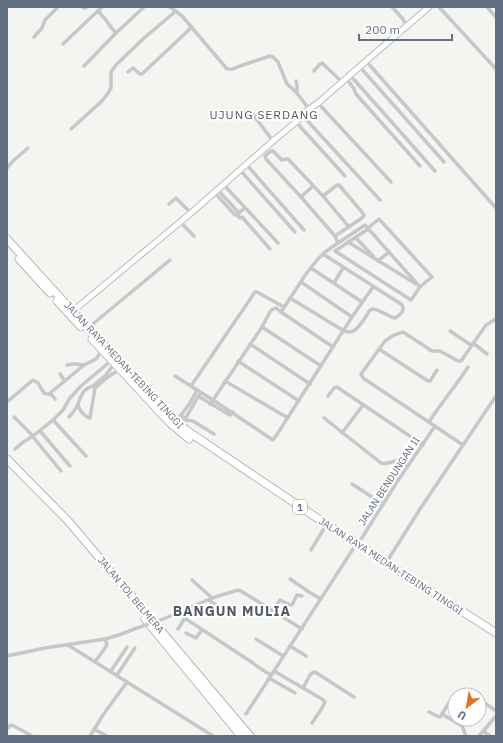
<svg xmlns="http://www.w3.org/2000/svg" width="503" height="743" viewBox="0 0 503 743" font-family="'IBM Plex Sans',sans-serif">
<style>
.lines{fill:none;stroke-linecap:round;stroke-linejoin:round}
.secondary-casing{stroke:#b7babf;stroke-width:7}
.highway-casing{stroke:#b5b7bb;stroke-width:9}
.street{stroke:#c5c7cb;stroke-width:3.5}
.secondary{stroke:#fff;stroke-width:5}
.highway{stroke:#fff;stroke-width:7}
.street-bridge{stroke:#c5c7cb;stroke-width:3.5}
.labels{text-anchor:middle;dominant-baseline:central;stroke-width:4;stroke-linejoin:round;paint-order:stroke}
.shield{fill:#fff;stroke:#929aa8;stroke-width:1}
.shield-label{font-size:9px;font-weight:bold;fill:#636f82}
.street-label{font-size:10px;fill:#636f82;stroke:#fff}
.quarter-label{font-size:12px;letter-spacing:1px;fill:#515967;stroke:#fff}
.district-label{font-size:14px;font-weight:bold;letter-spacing:1px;fill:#515967;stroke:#fff}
</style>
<rect width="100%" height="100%" fill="#f4f5f1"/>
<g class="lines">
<defs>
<polyline id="secondary" points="73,311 191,213 273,141 296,122 309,109 318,103 342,82 373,55 429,7"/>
<g id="highway">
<polyline points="7,239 96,337 186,430 317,518 496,633"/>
<polyline points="19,259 50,293"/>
<polyline points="57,301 81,327"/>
<polyline points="92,339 169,422 189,439"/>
<polyline points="7,459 69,522 250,736"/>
<polyline points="145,619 241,736"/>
</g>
</defs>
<use href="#secondary" class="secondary-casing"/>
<use href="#highway" class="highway-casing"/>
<g class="street">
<polyline points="82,7 85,8 87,7"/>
<polyline points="170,7 182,16 227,69 233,69 240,66 270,56 273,57 278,62 287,84 296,92 309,109"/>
<polyline points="392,7 402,18 407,26"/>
<polyline points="439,7 496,69"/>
<polyline points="487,7 496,17"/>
<polyline points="98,11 106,20 110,26 116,33"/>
<polyline points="34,37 42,28 45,20 58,7"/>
<polyline points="63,44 102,7"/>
<polyline points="366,61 496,208"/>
<polyline points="84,66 116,33 144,7"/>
<polyline points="360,67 444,162"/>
<polyline points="314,71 320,64 322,63 342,82"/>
<polyline points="128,72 133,68 140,74 142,74 192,27"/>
<polyline points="350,75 435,171"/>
<polyline points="347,79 354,89 356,94 420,166"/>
<polyline points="296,81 297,86 297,93"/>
<polyline points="318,103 391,182"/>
<polyline points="303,116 380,200"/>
<polyline points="227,117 247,111 251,112 273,141"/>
<polyline points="296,122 345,176"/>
<polyline points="71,129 102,101 108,93 111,88 111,72 116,65 144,38 176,11"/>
<polyline points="246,164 304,230"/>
<polyline points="7,168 13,161 28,148"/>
<polyline points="240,170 295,232"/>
<polyline points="223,184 278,243"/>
<polyline points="217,189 239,213 245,208"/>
<polyline points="214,192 235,215"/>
<polyline points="323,196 349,227"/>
<polyline points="301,197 313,186"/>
<polyline points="169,204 176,198 191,213"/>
<polyline points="239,213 237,215 240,218 242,217 270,249"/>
<polyline points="180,222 194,236"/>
<polyline points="368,228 379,219 432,277 421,286"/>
<polyline points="368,229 335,251 411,300 420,287"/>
<polyline points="335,236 362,218 364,215 362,212 339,185 337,185 323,196 288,159 286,159 282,160 273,151 271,151 265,156 266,159 301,197 335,236 338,243 325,252 317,260 306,274 281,312 276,308 271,310 262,327 213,400 273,440 276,436 352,317 373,287"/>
<polyline points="356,238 373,256"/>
<polyline points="348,242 416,284"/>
<polyline points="338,243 365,225 420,287"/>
<polyline points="378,261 389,252"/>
<polyline points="311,268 362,302"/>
<polyline points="301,282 352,317"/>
<polyline points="334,283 343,268"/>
<path d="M290,298L344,331C347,332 350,333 353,331C359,329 366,316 370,310L373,309C381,310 387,316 395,318C401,315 406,309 401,304L323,254"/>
<polyline points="281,312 333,347"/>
<polyline points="262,327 321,366"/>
<polyline points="88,328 170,260"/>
<polyline points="450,331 471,345"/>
<polyline points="473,343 487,354"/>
<polyline points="250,344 310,384"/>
<polyline points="379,349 428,381 430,381 437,370"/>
<polyline points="238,361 299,401"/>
<path d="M67,365C73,363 78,364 84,365"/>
<polyline points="60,374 65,381"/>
<polyline points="175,376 213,400 210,404"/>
<polyline points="225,381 288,418"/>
<polyline points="93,386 106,375 114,364"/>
<polyline points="191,386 255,292 257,292 284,307"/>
<polyline points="49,394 84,365 96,359 102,350"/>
<polyline points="198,396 228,414 230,415 233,412"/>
<polyline points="328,396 334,388 336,387 337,387 423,445"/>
<polyline points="7,402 33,380 38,383 44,393 52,395 55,399"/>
<path d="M78,405C79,410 85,417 90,418L95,388L108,377L120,369"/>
<polyline points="181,415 186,420 193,421 214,434"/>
<polyline points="181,415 190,403 197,390"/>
<polyline points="14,417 33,436"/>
<path d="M69,417C72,414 75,410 77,406C81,397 82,389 93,386L95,388"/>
<path d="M324,418L381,463C393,466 393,455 408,466"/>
<polyline points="53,420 86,456"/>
<path d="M429,422C441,403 456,386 468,367"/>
<polyline points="181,426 199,395"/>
<polyline points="40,431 70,466"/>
<polyline points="342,433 363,405"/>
<polyline points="33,437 61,471"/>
<polyline points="463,445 363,378 361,374 385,341 394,335 403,332 432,351 440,351 458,361 461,361 486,325 496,319"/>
<polyline points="15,449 22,443 33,436 53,420 63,410 70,398 81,386 112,360"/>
<polyline points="352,484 383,504"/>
<polyline points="358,544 397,482 435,426"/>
<polyline points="311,550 325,527"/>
<polyline points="386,563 420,509 496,396"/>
<polyline points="290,579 309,592 321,599"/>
<polyline points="192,580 212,598"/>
<polyline points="209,600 231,616"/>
<polyline points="199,605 197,608 184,615 183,617 253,663 258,667 271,675"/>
<polyline points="273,611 280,600 290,605 292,605 297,595 302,596"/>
<polyline points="161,620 212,598 238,590 241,591 302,629"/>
<polyline points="178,629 185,618"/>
<polyline points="186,633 196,638 202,630"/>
<polyline points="256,639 283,656"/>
<polyline points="68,645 213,736"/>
<polyline points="290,646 306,656"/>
<polyline points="7,656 45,648 105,639 119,635 137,628"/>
<polyline points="95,662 107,645 105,639"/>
<polyline points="111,671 127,647"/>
<polyline points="274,671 303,688 310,675 312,673 315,672 354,697"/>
<polyline points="117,675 135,648"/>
<polyline points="269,678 295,693"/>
<polyline points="303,688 322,699 325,702 322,708 312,723"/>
<polyline points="479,703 481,701 482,701 496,711"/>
<polyline points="429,712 439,717 440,717 442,714 462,726"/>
<polyline points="246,714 355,546"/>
<polyline points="442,714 452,698"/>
<polyline points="7,729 9,726 12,725 32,736"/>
<polyline points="94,729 107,736"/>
<polyline points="483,731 490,736"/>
<polyline points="90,736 103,715 127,682"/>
<polyline points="466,736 462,726 467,719"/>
<polyline points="479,736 496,716"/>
</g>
<use href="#secondary" class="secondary"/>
<use href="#highway" class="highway"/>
<polyline class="street-bridge" points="137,628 161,620"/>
</g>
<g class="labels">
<rect class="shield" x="293" y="500" width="14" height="14" rx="3"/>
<g class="shield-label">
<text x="300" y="507">1</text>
</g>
<g class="street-label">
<text transform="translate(124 365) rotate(47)">JALAN RAYA MEDAN-TEBING TINGGI</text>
<text transform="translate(389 481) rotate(-57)">JALAN BENDUNGAN II</text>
<text transform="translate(391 566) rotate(33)">JALAN RAYA MEDAN-TEBING TINGGI</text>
<text transform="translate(131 595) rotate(50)">JALAN TOL BELMERA</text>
</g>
<g class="quarter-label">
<text x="264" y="114">UJUNG SERDANG</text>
</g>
<g class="district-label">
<text x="232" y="611">BANGUN MULIA</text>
</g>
</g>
<rect width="503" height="743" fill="none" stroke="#636f82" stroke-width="16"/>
<g transform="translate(467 707) rotate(211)"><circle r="19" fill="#ffffff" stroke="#c1c5cd"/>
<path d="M0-3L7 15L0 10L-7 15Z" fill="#e37423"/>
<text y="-6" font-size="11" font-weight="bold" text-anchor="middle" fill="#636f82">U</text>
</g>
<path d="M359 34v6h93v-6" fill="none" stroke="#636f82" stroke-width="2"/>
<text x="365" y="34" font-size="12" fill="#636f82" stroke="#ffffff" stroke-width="3" paint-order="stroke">200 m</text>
</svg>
